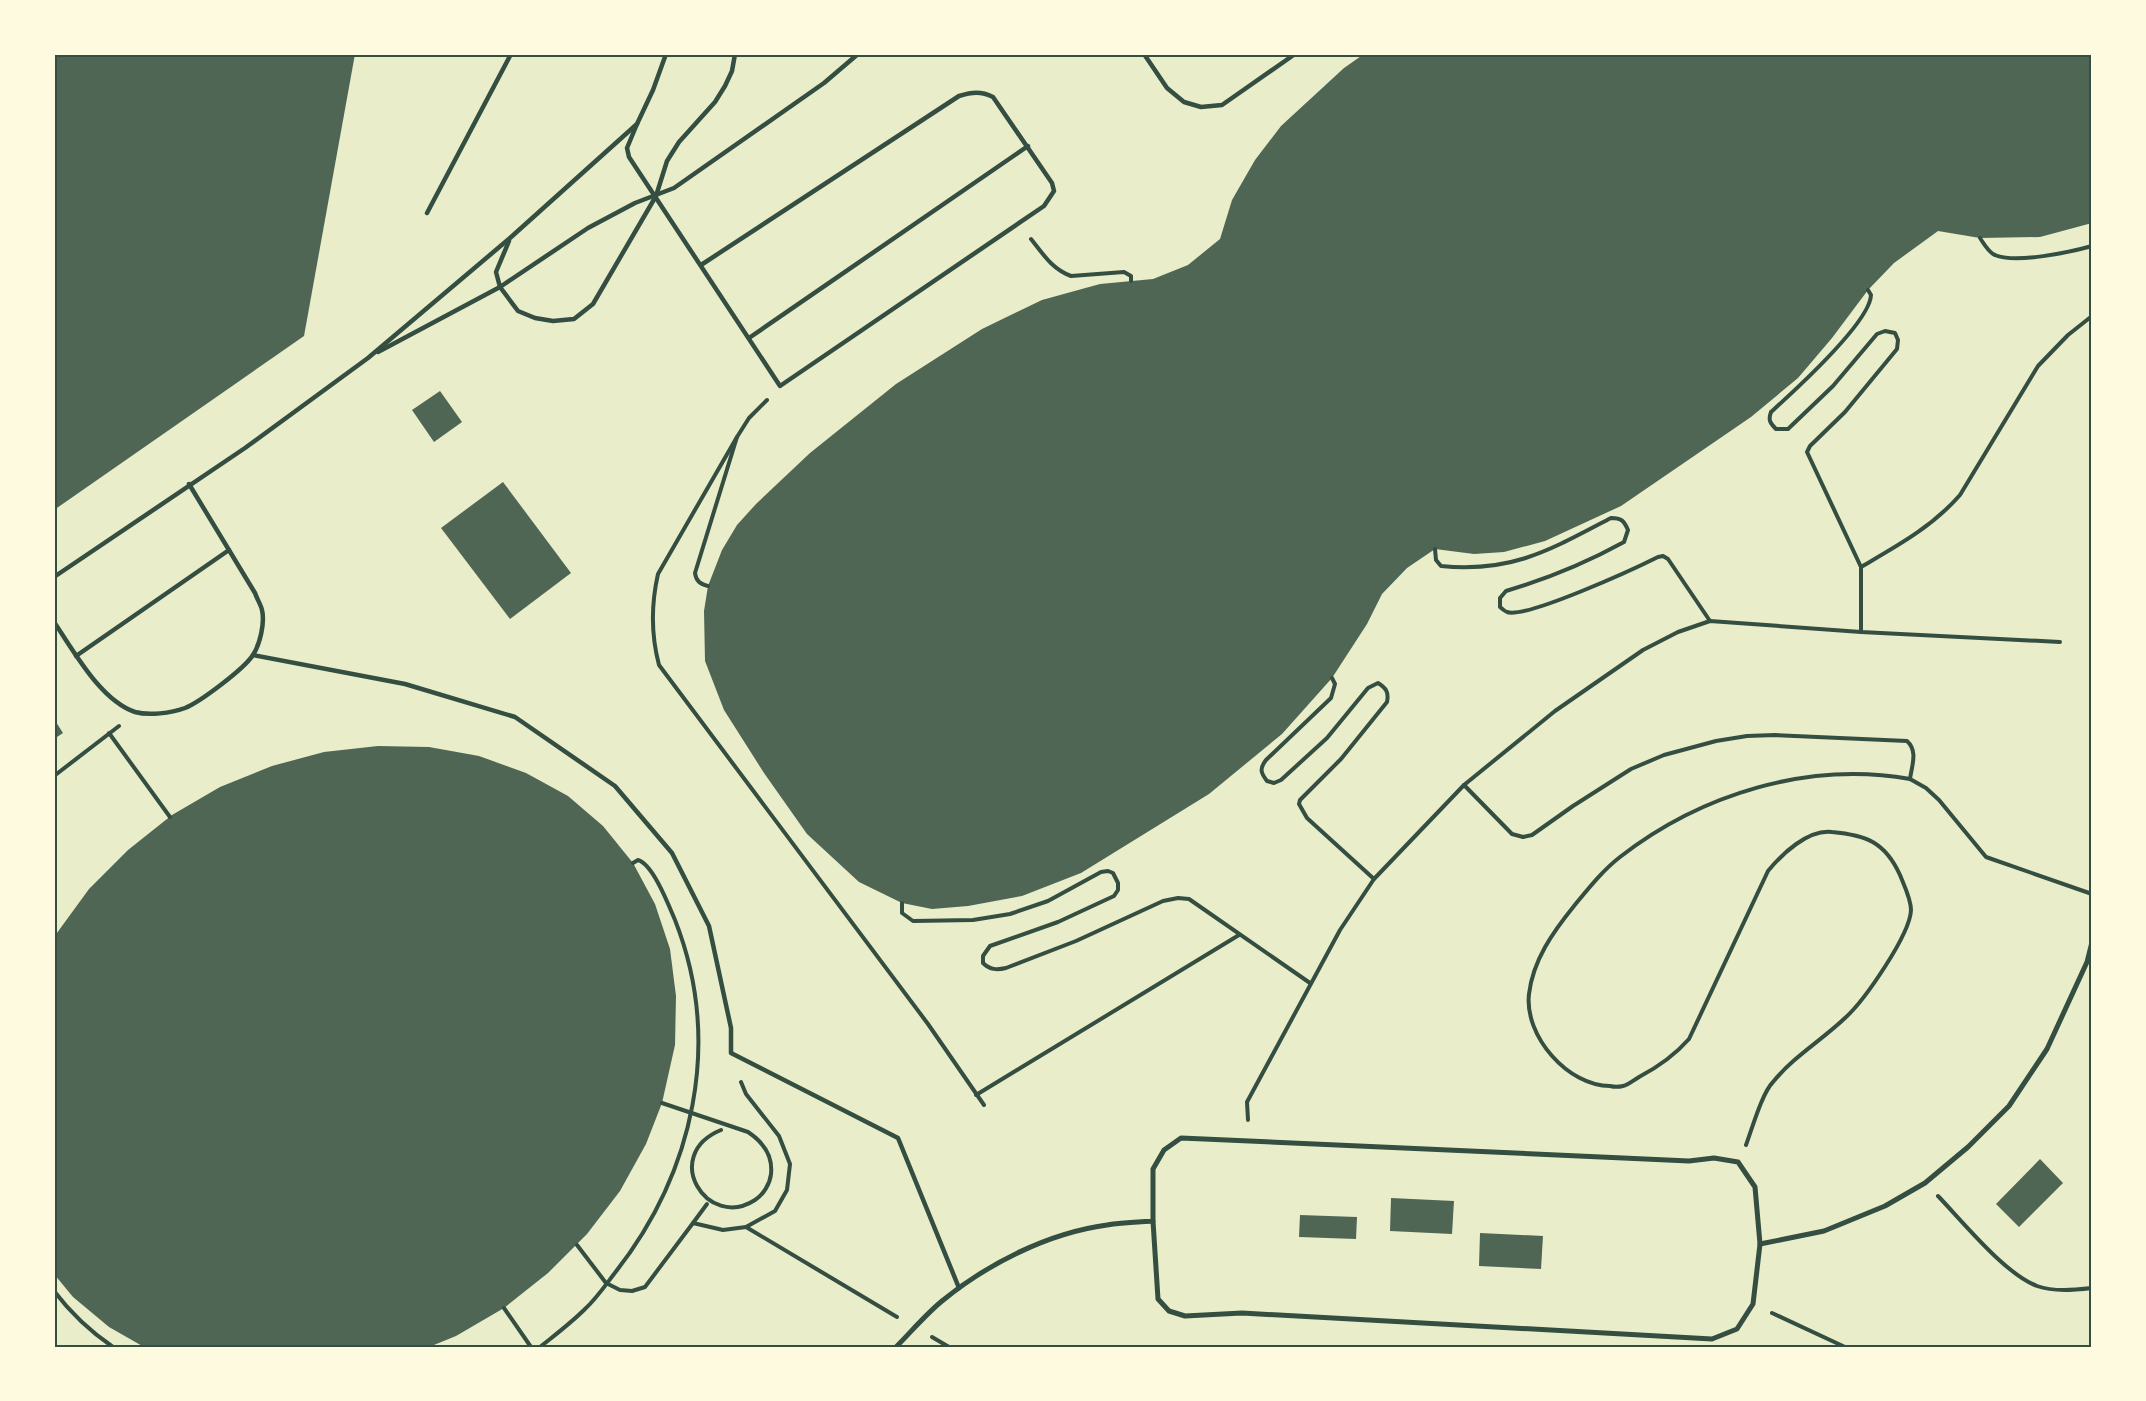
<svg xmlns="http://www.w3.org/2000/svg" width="2146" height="1401" viewBox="0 0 2146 1401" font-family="Cabin,sans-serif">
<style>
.building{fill:#4f6655}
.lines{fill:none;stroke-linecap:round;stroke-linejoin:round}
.path{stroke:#344e41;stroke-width:4}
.service{stroke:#344e41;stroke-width:4.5}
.pedestrian{stroke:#344e41;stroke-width:5}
.neatline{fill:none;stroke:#344e41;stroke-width:2}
</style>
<rect width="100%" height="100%" fill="#e9edc9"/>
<g class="building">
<polygon points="54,54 355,54 304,336 54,510"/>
<polygon points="1364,54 2092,54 2092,223 2040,237 1980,238 1938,231 1894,263 1868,290 1832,338 1798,378 1751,417 1621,506 1545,541 1504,552 1474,554 1435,549 1407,568 1382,594 1367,624 1332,678 1282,734 1209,794 1081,873 1022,896 968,906 932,909 902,903 859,882 807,834 764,773 724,710 705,661 704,611 708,586 722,550 737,525 756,504 810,453 896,384 982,329 1042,300 1100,284 1153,279 1188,265 1220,239 1232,200 1255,160 1281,126 1344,68"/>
<polygon points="440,391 462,422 434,442 412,410"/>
<polygon points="503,482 571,573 510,619 441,528"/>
<polygon points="54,719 63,733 54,739"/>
<polygon points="378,746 429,747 479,756 526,773 568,796 603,826 633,863 655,904 670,949 676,996 675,1045 662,1103 646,1144 620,1191 587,1234 548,1273 504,1308 456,1336 429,1347 144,1347 109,1327 73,1297 54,1274 54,937 89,889 128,850 172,815 220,787 272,766 324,752"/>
<polygon points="2040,1159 2063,1183 2019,1227 1996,1204"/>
<polygon points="1391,1198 1454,1201 1452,1234 1390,1231"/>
<polygon points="1300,1215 1357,1217 1356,1239 1299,1237"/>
<polygon points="1480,1233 1543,1236 1541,1269 1479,1266"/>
</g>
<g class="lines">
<g class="path">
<path d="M1980,238C1984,244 1989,253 1995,255C2015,264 2071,252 2092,246"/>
<path d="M1031,239C1043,254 1052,269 1071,276L1124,272L1131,276V281"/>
<path d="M1868,290L1871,295C1870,323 1793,392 1771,412C1768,420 1770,423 1776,429H1788L1833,386L1877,334L1885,331L1895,333L1898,340L1897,349L1845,412L1810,446L1807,452L1861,567V632L2060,642"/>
<path d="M737,437L658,574C651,605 651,635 659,665L928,1024L984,1105"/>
<path d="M1435,549L1436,560L1441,566C1512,573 1550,550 1611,518C1622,518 1624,521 1628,530L1624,542C1584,564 1550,578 1506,591L1500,598V607C1500,607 1506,612 1507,612C1526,619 1636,568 1658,557L1663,556L1668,559L1710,621"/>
<path d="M1861,567C1897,546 1932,527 1960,495L2038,366L2068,335L2092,316"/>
<path d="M708,586C700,584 696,581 695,573L737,437L749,418L767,400"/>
<path d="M1332,678L1335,684L1331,698L1266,760C1259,769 1261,773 1267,781L1274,783L1281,780L1327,738L1368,688L1378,683C1386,688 1389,692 1387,702L1341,759L1300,800L1299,804L1307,818L1374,879"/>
<polyline points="109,733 170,817"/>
<polyline points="54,776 119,726"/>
<polyline points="1910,779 1926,788 1939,800 1986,857 2092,894"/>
<path d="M1464,785L1512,834L1523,837L1532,835L1573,806L1631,769L1664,755L1716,741L1747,736L1775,735L1907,741C1918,751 1912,765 1910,779C1808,761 1701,794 1620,857C1602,871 1588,889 1574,906C1553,932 1533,960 1529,994C1524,1036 1568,1086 1610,1086C1614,1087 1619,1087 1623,1086C1628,1085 1634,1080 1639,1077C1658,1067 1674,1056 1689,1039L1768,871C1782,854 1808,829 1832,832C1866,835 1885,842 1900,875C1904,885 1911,899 1911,910C1910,935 1864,1001 1845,1018C1822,1040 1793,1057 1773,1082C1762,1093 1752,1129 1746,1145"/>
<path d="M902,903V913L913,921L973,920L1010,914L1048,901L1101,872L1108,871L1113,873L1118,883V890L1114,896L1058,922L990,946L983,956V963C990,970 997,970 1006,968L1076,941L1163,901L1178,898L1189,899L1310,983"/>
<polyline points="976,1095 1239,935"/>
<path d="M662,1103L748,1132C763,1142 773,1155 771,1174C770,1184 763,1195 755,1200C707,1231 660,1155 721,1130"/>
<polyline points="1248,1120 1247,1102 1340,930 1374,879 1464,785 1555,711 1643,650 1678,632 1710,621 1861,632"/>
<path d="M1938,1196C1963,1222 2005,1274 2037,1286C2054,1292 2074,1290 2092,1288"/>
<polyline points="693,1223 707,1204"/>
<polyline points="746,1227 897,1317"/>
<polyline points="577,1245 606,1283 620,1290 632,1291 645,1287 693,1223 723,1230 746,1227 775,1211 787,1190 790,1164 779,1136 746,1094 741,1082"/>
<path d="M54,1291C70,1312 91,1332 113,1347"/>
<polyline points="504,1308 531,1347"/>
<polyline points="1772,1313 1845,1347"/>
<polyline points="932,1337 949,1347"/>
<path d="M540,1347C555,1335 571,1323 585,1309C596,1299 605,1286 614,1274C694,1173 723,1042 675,920C669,906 653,864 638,860L633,863"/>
</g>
<g class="service">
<polyline points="1144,54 1167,88 1184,102 1201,107 1222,105 1295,54"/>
<path d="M637,124L627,148L629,157L780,386L1044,206L1054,191L1052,183L993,97C981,91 972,92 959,96L701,265"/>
<polyline points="427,213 511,54"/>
<polyline points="509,241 496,272 500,287 518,311 535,318 553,321 574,319 593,304 656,196 667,161 679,142 715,102 725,86 732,71 735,54"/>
<polyline points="749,338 1028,146"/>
<polyline points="378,352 500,287 588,228 635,203 674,188 824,83 858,54"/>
<polyline points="54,577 245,448 368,358 510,238 637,124 653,90 666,54"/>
<path d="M54,622C74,651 100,700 135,712C149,716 171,713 185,708C200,702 244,669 253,655C260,644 265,623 262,610C261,605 257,599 255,593L189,484"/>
<polyline points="253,655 405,684 515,717 615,786 672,853 709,926 731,1028 731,1053 898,1138 959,1288"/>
<polyline points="76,656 229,550"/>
</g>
<g class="pedestrian">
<polyline points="1153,1221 1158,1299 1169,1311 1185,1316 1242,1313 1712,1339 1737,1329 1753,1304 1760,1244"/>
<path d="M896,1347C911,1332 925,1315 942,1301C987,1264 1048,1233 1107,1225C1122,1222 1138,1222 1153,1221V1169L1164,1150L1181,1138L1689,1161L1714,1158L1738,1162L1755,1187L1760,1244L1824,1231L1885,1206L1925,1183L1968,1147L2009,1106L2047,1049L2087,962L2092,942"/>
</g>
</g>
<rect width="2146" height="1401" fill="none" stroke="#fefae0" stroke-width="111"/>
<rect x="56" y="56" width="2034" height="1290" class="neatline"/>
</svg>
